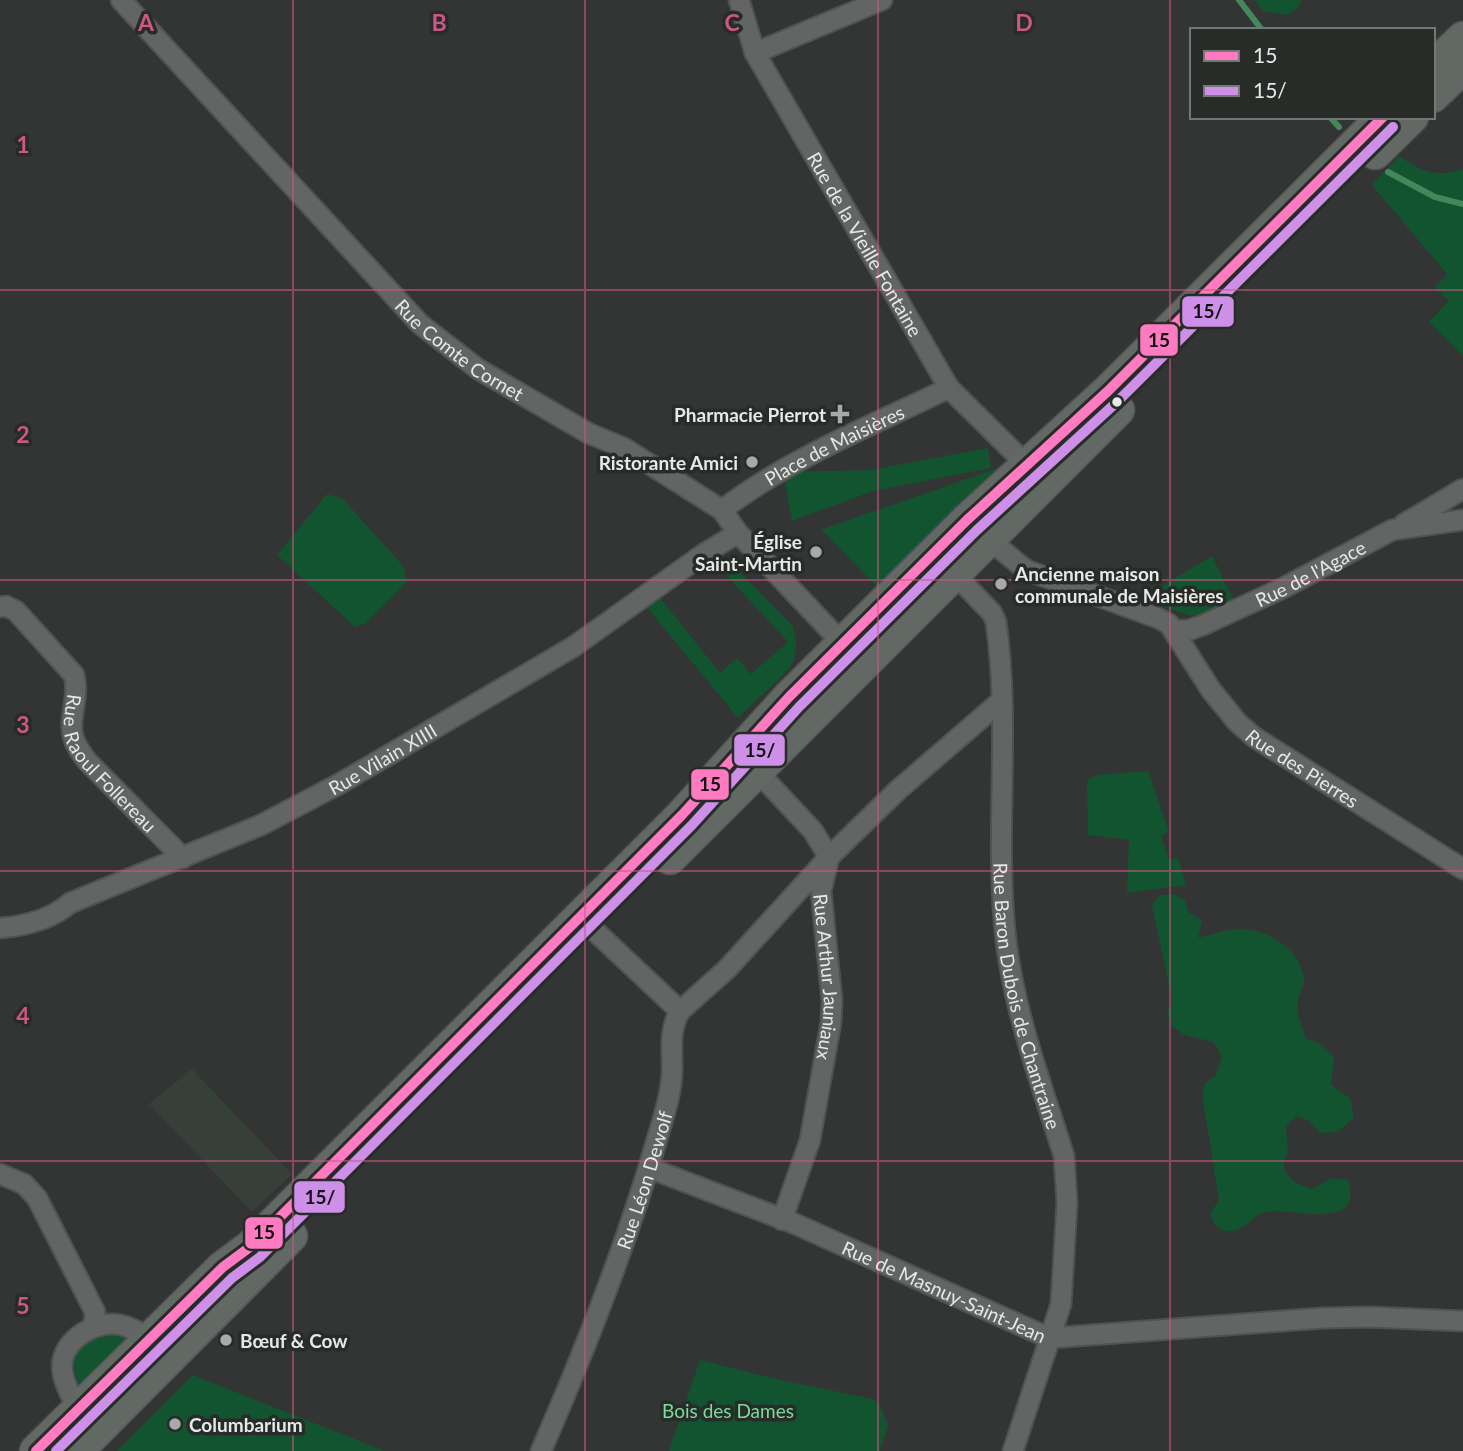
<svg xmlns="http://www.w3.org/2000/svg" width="1463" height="1451" viewBox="0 0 1463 1451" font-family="Lato,sans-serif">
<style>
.built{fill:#373f39}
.green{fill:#125330}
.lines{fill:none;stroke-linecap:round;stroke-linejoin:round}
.stream{stroke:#45875c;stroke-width:6}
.minor-casing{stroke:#505250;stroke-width:23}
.primary-casing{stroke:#505250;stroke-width:35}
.minor{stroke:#636564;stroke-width:19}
.primary{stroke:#626864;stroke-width:32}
.bus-1-casing{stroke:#282c29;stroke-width:16}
.bus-2-casing{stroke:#282c29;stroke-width:16}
.bus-1{stroke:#fe7ac1;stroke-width:10}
.bus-2{stroke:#ce8fe9;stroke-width:10}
.grid{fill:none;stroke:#cd5785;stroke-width:2;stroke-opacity:0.55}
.bus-dot{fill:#e6e9e7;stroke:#282c29;stroke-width:2.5}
.poi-dot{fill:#a7aaa8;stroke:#282c29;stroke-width:2.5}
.labels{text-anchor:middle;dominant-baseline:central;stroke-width:7;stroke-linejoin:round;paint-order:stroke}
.street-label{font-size:19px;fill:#e6e9e7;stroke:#282c29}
.poi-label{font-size:19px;font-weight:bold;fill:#e6e9e7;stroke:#282c29;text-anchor:end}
.park-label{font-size:19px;fill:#79dc9a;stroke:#282c29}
.grid-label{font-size:23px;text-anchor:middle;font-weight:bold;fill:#cd5785;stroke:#282c29;stroke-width:7;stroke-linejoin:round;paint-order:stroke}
.line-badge{stroke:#282c29;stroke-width:2.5}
.pale-badge-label{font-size:19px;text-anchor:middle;font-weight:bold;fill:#111}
</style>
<rect width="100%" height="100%" fill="#333534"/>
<polygon class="built" points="192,1069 292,1174 252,1212 149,1104"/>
<g class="green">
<polygon points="1255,0 1302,0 1297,8 1287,15 1263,11"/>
<path d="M1399,156C1421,171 1436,178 1463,169V356L1429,322L1449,301L1435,287L1447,274L1372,185Z"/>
<polygon points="988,448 991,468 873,491 792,521 783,472 870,470"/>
<polygon points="1007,465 878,588 821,529 823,529"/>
<polygon points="327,494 343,499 404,567 407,582 365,624 355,627 277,555"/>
<polygon points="1212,556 1233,599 1201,615 1192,616 1151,603 1164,585"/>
<polygon points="726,558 793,626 796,642 795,657 789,669 738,718 641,600 654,590 720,673 737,658 751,674 788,642 715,563"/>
<polygon points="1148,771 1169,832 1161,836 1169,860 1178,858 1186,885 1127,893 1129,840 1088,835 1087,781 1095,775"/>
<path d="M1174,894L1185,901L1188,912L1202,920L1198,938C1213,934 1226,929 1241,929C1269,929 1302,952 1304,980C1304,987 1299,994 1298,1001C1296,1014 1302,1027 1306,1038L1320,1044L1334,1056L1331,1085L1351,1099L1354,1118L1337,1132L1320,1133L1308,1120L1296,1116L1286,1127L1288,1152L1284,1160V1170L1296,1183L1312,1189L1332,1178L1348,1180C1365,1233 1291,1207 1266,1212C1251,1215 1246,1232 1228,1231C1217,1231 1214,1223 1210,1214L1219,1200L1202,1094L1205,1083L1216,1075L1222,1057L1213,1042L1185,1035L1171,1026L1167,1013L1172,1000L1152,905L1160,895Z"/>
<path d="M108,1333L125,1335L134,1341L85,1393C74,1378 67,1354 86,1341C92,1337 101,1335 108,1333Z"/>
<polygon points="700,1360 780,1380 873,1399 880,1405 888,1426 880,1451 669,1451"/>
<polygon points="193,1375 385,1451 117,1451"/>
</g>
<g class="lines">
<g class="stream">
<polyline points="1239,0 1262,30"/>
<polyline points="1330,117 1339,127"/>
<polyline points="1388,172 1435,197 1463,204"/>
</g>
<defs>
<g id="minor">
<path id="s1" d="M121,0L420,324L478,369L588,433L624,448L722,510L738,533L848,649"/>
<path id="s2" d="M739,0L755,53L949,388L1028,466"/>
<polyline points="755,53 882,0"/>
<path id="s3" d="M722,510C790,458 873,425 949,388"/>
<polyline points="1404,524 1463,489"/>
<path id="s4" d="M981,533L1026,570L1158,618L1169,624L1211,690L1237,722L1254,737L1463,869"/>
<path id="s5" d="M947,566L992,613L996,622C1011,727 994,835 1006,941C1015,1015 1042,1086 1064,1156L1067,1203L1061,1304L1013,1451"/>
<path id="s6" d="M0,607L6,606L16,611L74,675C80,697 68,718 73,736C75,745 81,753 87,761L183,858"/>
<path id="s7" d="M1174,631L1189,630L1203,625L1283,588L1392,530L1463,520"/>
<path id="s8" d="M757,771L813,831L829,857L821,891L832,1001L831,1022L810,1140L782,1220"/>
<path id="s9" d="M0,928C24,926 52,919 70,903L261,825L339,784L573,647L705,553L738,533"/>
<polyline points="680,1011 727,969 829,857 898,790 1001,701"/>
<path id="s10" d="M649,1168L793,1223L1049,1338L1323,1318L1369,1317L1463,1321"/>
<polyline points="0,1174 24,1184 37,1198 95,1312 94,1326"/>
<path d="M78,1410C73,1399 65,1386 63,1374C56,1343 94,1319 121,1325C132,1327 141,1334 150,1340V1348"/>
<path id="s11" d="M541,1451C586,1348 627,1244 658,1136C664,1115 671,1095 672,1073C673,1050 668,1032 680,1011L596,932"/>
</g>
<g id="primary">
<polyline points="1433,67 1463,38"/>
<polyline points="1433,96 1463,67"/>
<polyline points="1375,153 1412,117"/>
<polyline points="670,858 1118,410"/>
<polyline points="36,1451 223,1267 250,1247 682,815 789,697 967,520 1108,391 1383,117"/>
<polyline points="77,1451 291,1236"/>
</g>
</defs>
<use href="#minor" class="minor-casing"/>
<use href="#primary" class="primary-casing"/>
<use href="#minor" class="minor"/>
<use href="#primary" class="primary"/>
<defs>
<polyline id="bus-1" points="36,1451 223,1267 250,1247 682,815 789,697 967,520 1108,391 1383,117"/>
<polyline id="bus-2" points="56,1451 232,1278 260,1257 692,825 799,707 977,530 1118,401 1393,127"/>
</defs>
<use href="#bus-1" class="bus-1-casing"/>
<use href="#bus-2" class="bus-2-casing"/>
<use href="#bus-1" class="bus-1"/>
<use href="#bus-2" class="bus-2"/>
</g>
<path class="grid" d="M293,0V1451M585,0V1451M878,0V1451M1170,0V1451M0,290H1463M0,580H1463M0,871H1463M0,1161H1463"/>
<circle class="bus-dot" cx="1117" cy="402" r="6"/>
<g class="poi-dot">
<path d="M836.5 403.5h7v7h7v7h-7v7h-7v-7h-7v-7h7z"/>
<circle cx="752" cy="462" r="7"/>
<circle cx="816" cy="552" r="7"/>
<circle cx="1001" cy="584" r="7"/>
<circle cx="226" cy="1340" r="7"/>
<circle cx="175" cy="1424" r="7"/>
</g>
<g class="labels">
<g class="street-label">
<text stroke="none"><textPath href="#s2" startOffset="276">Rue de la Vieille Fontaine</textPath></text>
<text stroke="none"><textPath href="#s1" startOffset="488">Rue Comte Cornet</textPath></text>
<text stroke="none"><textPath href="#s3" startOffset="130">Place de Maisières</textPath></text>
<text stroke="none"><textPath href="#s7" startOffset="149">Rue de l'Agace</textPath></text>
<text stroke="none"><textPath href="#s9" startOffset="420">Rue Vilain XIIII</textPath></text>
<text stroke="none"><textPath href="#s6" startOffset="206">Rue Raoul Follereau</textPath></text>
<text stroke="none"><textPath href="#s4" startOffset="411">Rue des Pierres</textPath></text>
<text stroke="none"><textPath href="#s8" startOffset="234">Rue Arthur Jauniaux</textPath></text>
<text stroke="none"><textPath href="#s5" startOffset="452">Rue Baron Dubois de Chantraine</textPath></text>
<text stroke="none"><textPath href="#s11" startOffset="290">Rue Léon Dewolf</textPath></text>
<text stroke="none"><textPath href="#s10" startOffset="320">Rue de Masnuy-Saint-Jean</textPath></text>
</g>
<g class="poi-label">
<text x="826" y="414">Pharmacie Pierrot</text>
<text x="738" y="462">Ristorante Amici</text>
<text x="802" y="541">Église<tspan x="802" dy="22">Saint-Martin</tspan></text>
<text x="1015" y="573" text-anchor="start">Ancienne maison<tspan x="1015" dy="22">communale de Maisières</tspan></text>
<text x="240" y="1340" text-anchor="start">Bœuf &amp; Cow</text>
<text x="189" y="1424" text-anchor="start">Columbarium</text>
</g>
<g class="park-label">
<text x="728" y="1410">Bois des Dames</text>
</g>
</g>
<g class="grid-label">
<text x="146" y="31">A</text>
<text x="439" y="31">B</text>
<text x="732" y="31">C</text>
<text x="1024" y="31">D</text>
<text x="23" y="153">1</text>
<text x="23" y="443">2</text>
<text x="23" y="733">3</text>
<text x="23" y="1024">4</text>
<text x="23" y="1314">5</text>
</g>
<g class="line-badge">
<rect x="1181" y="295" width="54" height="33" rx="7" fill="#ce8fe9"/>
<rect x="1139" y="323" width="40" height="34" rx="7" fill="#fe7ac1"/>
<rect x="733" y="733" width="53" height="34" rx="7" fill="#ce8fe9"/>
<rect x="690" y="768" width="40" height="33" rx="7" fill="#fe7ac1"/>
<rect x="293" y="1180" width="53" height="34" rx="7" fill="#ce8fe9"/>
<rect x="244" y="1216" width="40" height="34" rx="7" fill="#fe7ac1"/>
</g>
<g class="pale-badge-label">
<text x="1208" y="318">15/</text>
<text x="1159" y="347">15</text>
<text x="760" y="757">15/</text>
<text x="710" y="791">15</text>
<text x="320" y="1204">15/</text>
<text x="264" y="1239">15</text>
</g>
<rect x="1190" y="28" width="245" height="91" fill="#282c29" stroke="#747875" stroke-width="2"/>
<rect x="1204" y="51" width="35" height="10" fill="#fe7ac1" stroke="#747875" stroke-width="2"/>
<text x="1253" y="63" font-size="21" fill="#e6e9e7">15</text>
<rect x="1204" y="86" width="35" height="10" fill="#ce8fe9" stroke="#747875" stroke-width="2"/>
<text x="1253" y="98" font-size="21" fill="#e6e9e7">15/</text>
</svg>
